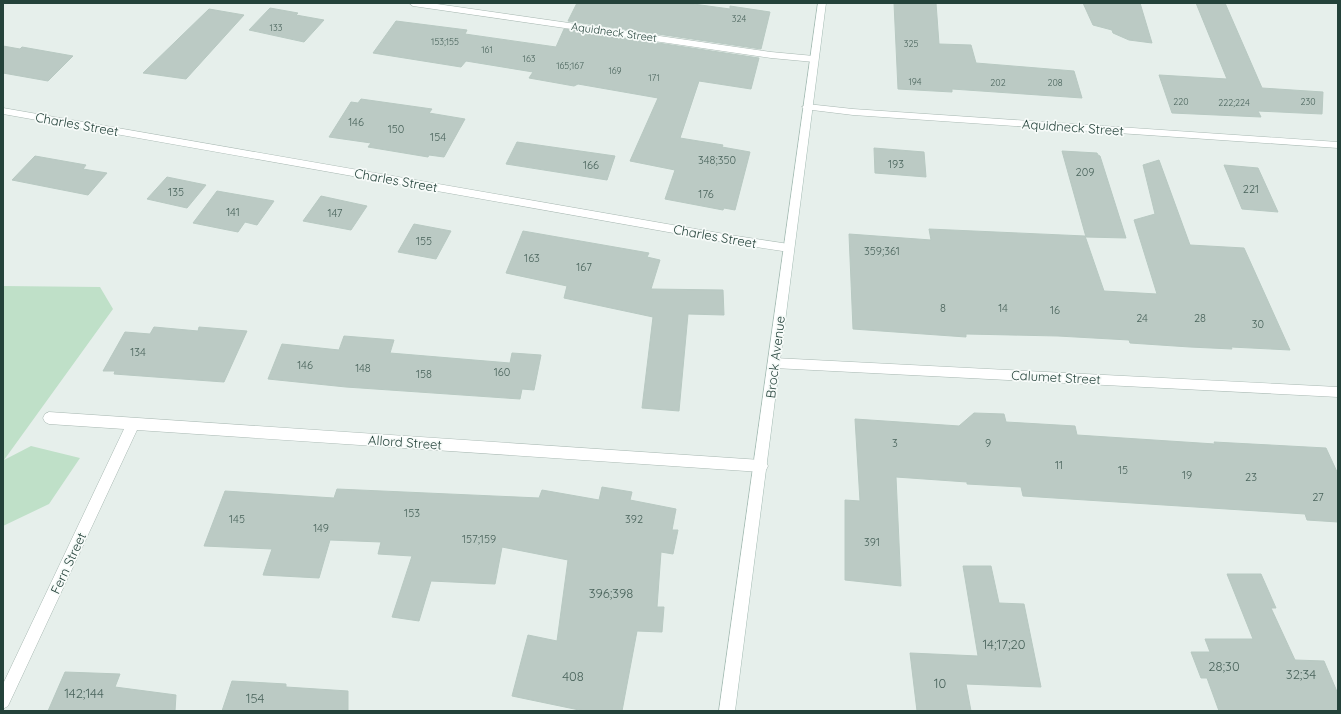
<svg xmlns="http://www.w3.org/2000/svg" width="1341" height="714" viewBox="0 0 1341 714" font-family="Quicksand,sans-serif">
<style>
.green{fill:#bfe0c8}
.building{fill:#bbcac4;stroke:#b8c9c2}
.lines{fill:none;stroke-linecap:round;stroke-linejoin:round}
.street-casing{stroke:#a8b8b2;stroke-width:1}
.secondary-casing{stroke:#a4bbb3;stroke-width:1}
.street{fill:#fff;fill-rule:evenodd}
.secondary{fill:#fff;fill-rule:evenodd}
.labels{text-anchor:middle;dominant-baseline:central;stroke-width:3.5;stroke-linejoin:round;paint-order:stroke}
.far-number-label{font-size:9px;fill:#4a645c}
.far-street-label{font-size:11px;fill:#24423a;stroke:#f7fbf9}
.number-label{font-size:11px;fill:#4a645c}
.street-label{font-size:13px;fill:#24423a;stroke:#f7fbf9}
.near-number-label{font-size:13px;fill:#4a645c}
</style>
<rect width="100%" height="100%" fill="#e6efeb"/>
<polygon class="green" points="3,286 100,287 113,309 4,460 31,446 80,458 49,504 3,526"/>
<g class="building">
<polygon points="577,3 686,3 730,9 730,6 770,12 761,49 568,21"/>
<polygon points="894,3 936,3 939,44 971,45 976,63 1074,71 1082,98 952,89 952,92 898,89"/>
<polygon points="1083,3 1140,3 1152,43 1129,40 1113,33 1112,30 1093,25"/>
<polygon points="1196,3 1225,3 1262,88 1323,92 1322,114 1258,111 1261,117 1172,113 1159,75 1227,79"/>
<polygon points="270,8 298,13 296,15 324,20 304,42 249,30"/>
<polygon points="209,9 244,15 186,79 143,73"/>
<polygon points="396,21 467,30 465,34 556,47 564,29 759,58 751,89 699,81 680,138 723,145 722,147 750,152 735,210 724,208 723,210 665,199 675,170 630,161 658,98 578,84 574,86 529,78 533,72 466,61 461,67 373,53"/>
<polygon points="3,46 20,49 22,47 73,56 48,81 3,73"/>
<polygon points="361,99 432,109 429,113 465,119 444,157 429,155 428,157 368,147 371,143 329,137 351,102 358,103"/>
<polygon points="517,142 615,156 607,180 506,164"/>
<polygon points="874,148 924,152 926,177 875,173"/>
<polygon points="1062,151 1097,153 1098,155 1100,156 1126,238 1086,237"/>
<polygon points="35,156 86,165 83,169 107,173 88,195 12,180"/>
<polygon points="1159,160 1190,245 1244,248 1290,350 1231,347 1232,349 1190,347 1130,343 1129,340 1058,336 966,334 966,337 853,329 849,234 931,240 929,229 1085,236 1104,291 1157,294 1134,220 1155,214 1143,165"/>
<polygon points="1224,165 1258,168 1278,212 1242,209"/>
<polygon points="167,177 206,185 187,208 147,199"/>
<polygon points="217,191 274,201 257,225 245,222 238,232 193,223"/>
<polygon points="321,196 367,206 351,230 303,221"/>
<polygon points="414,224 451,231 436,259 398,252"/>
<polygon points="523,231 649,253 647,257 660,260 651,289 723,290 724,315 688,314 679,411 642,408 653,317 564,298 567,286 506,273"/>
<polygon points="154,327 198,331 199,327 247,331 224,382 114,374 115,371 103,371 125,332 150,334"/>
<polygon points="344,336 394,340 390,353 510,363 512,353 541,355 534,390 522,389 520,399 346,387 268,379 282,344 339,350"/>
<polygon points="974,413 1004,414 1006,422 1075,426 1077,435 1215,444 1214,442 1326,448 1338,474 1338,522 1307,520 1305,514 1023,496 1021,487 967,484 967,482 896,477 901,586 845,580 845,500 860,501 855,419 959,426"/>
<polygon points="602,487 632,492 630,500 676,509 672,530 678,530 673,554 661,552 657,607 664,607 662,632 637,631 622,711 584,711 512,696 528,635 557,641 568,560 502,547 495,584 431,581 419,621 392,617 412,556 378,554 381,542 330,540 319,578 263,575 272,549 204,546 225,491 334,498 337,489 539,498 542,490 599,500"/>
<polygon points="963,566 991,566 999,603 1024,604 1041,687 966,684 971,711 917,711 910,653 978,656"/>
<polygon points="1227,574 1261,574 1276,608 1271,608 1295,660 1324,661 1338,694 1338,711 1219,711 1207,678 1201,678 1191,652 1210,652 1205,639 1253,639"/>
<polygon points="65,672 120,674 115,687 176,695 175,711 48,711"/>
<polygon points="232,681 286,684 286,687 348,691 348,711 222,711"/>
</g>
<g class="lines">
<defs>
<g id="street">
<polygon points="409,3 430,3 771,52 814,56 818,59 814,62 771,58 413,6"/>
<polygon points="807,104 853,109 1338,142 1338,148 853,115 804,109 802,107"/>
<polygon points="3,108 730,235 789,244 793,245 794,248 793,251 789,252 730,243 3,114"/>
<polygon points="774,358 1338,387 1338,397 774,368 770,367 768,363 770,359"/>
<polygon points="49,412 761,460 766,462 768,466 766,470 761,472 137,430 8,706 3,709 3,684 124,429 49,424 45,422 43,418 45,414"/>
</g>
<polygon id="secondary" points="818,3 826,3 735,711 719,711"/>
</defs>
<use href="#street" class="street-casing"/>
<use href="#secondary" class="secondary-casing"/>
<use href="#street" class="street"/>
<use href="#secondary" class="secondary"/>
</g>
<g class="labels">
<g class="far-number-label">
<text x="739" y="18">324</text>
<text x="276" y="27">133</text>
<text x="445" y="41">153;155</text>
<text x="911" y="43">325</text>
<text x="487" y="49">161</text>
<text x="529" y="58">163</text>
<text x="570" y="65">165;167</text>
<text x="615" y="70">169</text>
<text x="654" y="77">171</text>
<text x="915" y="81">194</text>
<text x="998" y="82">202</text>
<text x="1055" y="82">208</text>
<text x="1181" y="101">220</text>
<text x="1308" y="101">230</text>
<text x="1234" y="102">222;224</text>
</g>
<g class="far-street-label">
<text transform="translate(614 32) rotate(8)">Aquidneck Street</text>
</g>
<g class="number-label">
<text x="356" y="122">146</text>
<text x="396" y="129">150</text>
<text x="438" y="137">154</text>
<text x="717" y="160">348;350</text>
<text x="896" y="164">193</text>
<text x="591" y="165">166</text>
<text x="1085" y="172">209</text>
<text x="1251" y="189">221</text>
<text x="176" y="192">135</text>
<text x="706" y="194">176</text>
<text x="233" y="212">141</text>
<text x="335" y="213">147</text>
<text x="424" y="241">155</text>
<text x="882" y="251">359;361</text>
<text x="532" y="258">163</text>
<text x="584" y="267">167</text>
<text x="943" y="308">8</text>
<text x="1003" y="308">14</text>
<text x="1055" y="310">16</text>
<text x="1142" y="318">24</text>
<text x="1200" y="318">28</text>
<text x="1258" y="324">30</text>
<text x="138" y="352">134</text>
<text x="305" y="365">146</text>
<text x="363" y="368">148</text>
<text x="502" y="372">160</text>
<text x="424" y="374">158</text>
<text x="895" y="443">3</text>
<text x="988" y="443">9</text>
<text x="1059" y="465">11</text>
<text x="1123" y="470">15</text>
<text x="1187" y="475">19</text>
<text x="1251" y="477">23</text>
<text x="1318" y="497">27</text>
<text x="412" y="513">153</text>
<text x="237" y="519">145</text>
<text x="634" y="519">392</text>
<text x="321" y="528">149</text>
<text x="479" y="539">157;159</text>
<text x="872" y="542">391</text>
</g>
<g class="street-label">
<text transform="translate(77 124) rotate(10)">Charles Street</text>
<text transform="translate(1073 127) rotate(4)">Aquidneck Street</text>
<text transform="translate(396 180) rotate(10)">Charles Street</text>
<text transform="translate(715 236) rotate(10)">Charles Street</text>
<text transform="translate(775 357) rotate(-83)">Brock Avenue</text>
<text transform="translate(1056 377) rotate(3)">Calumet Street</text>
<text transform="translate(405 442) rotate(4)">Allord Street</text>
<text transform="translate(68 563) rotate(-65)">Fern Street</text>
</g>
<g class="near-number-label">
<text x="611" y="593">396;398</text>
<text x="1004" y="644">14;17;20</text>
<text x="1224" y="666">28;30</text>
<text x="1301" y="674">32;34</text>
<text x="573" y="676">408</text>
<text x="940" y="683">10</text>
<text x="84" y="693">142;144</text>
<text x="255" y="698">154</text>
</g>
</g>
<rect width="1341" height="714" fill="none" stroke="#24423a" stroke-width="8"/>
</svg>
